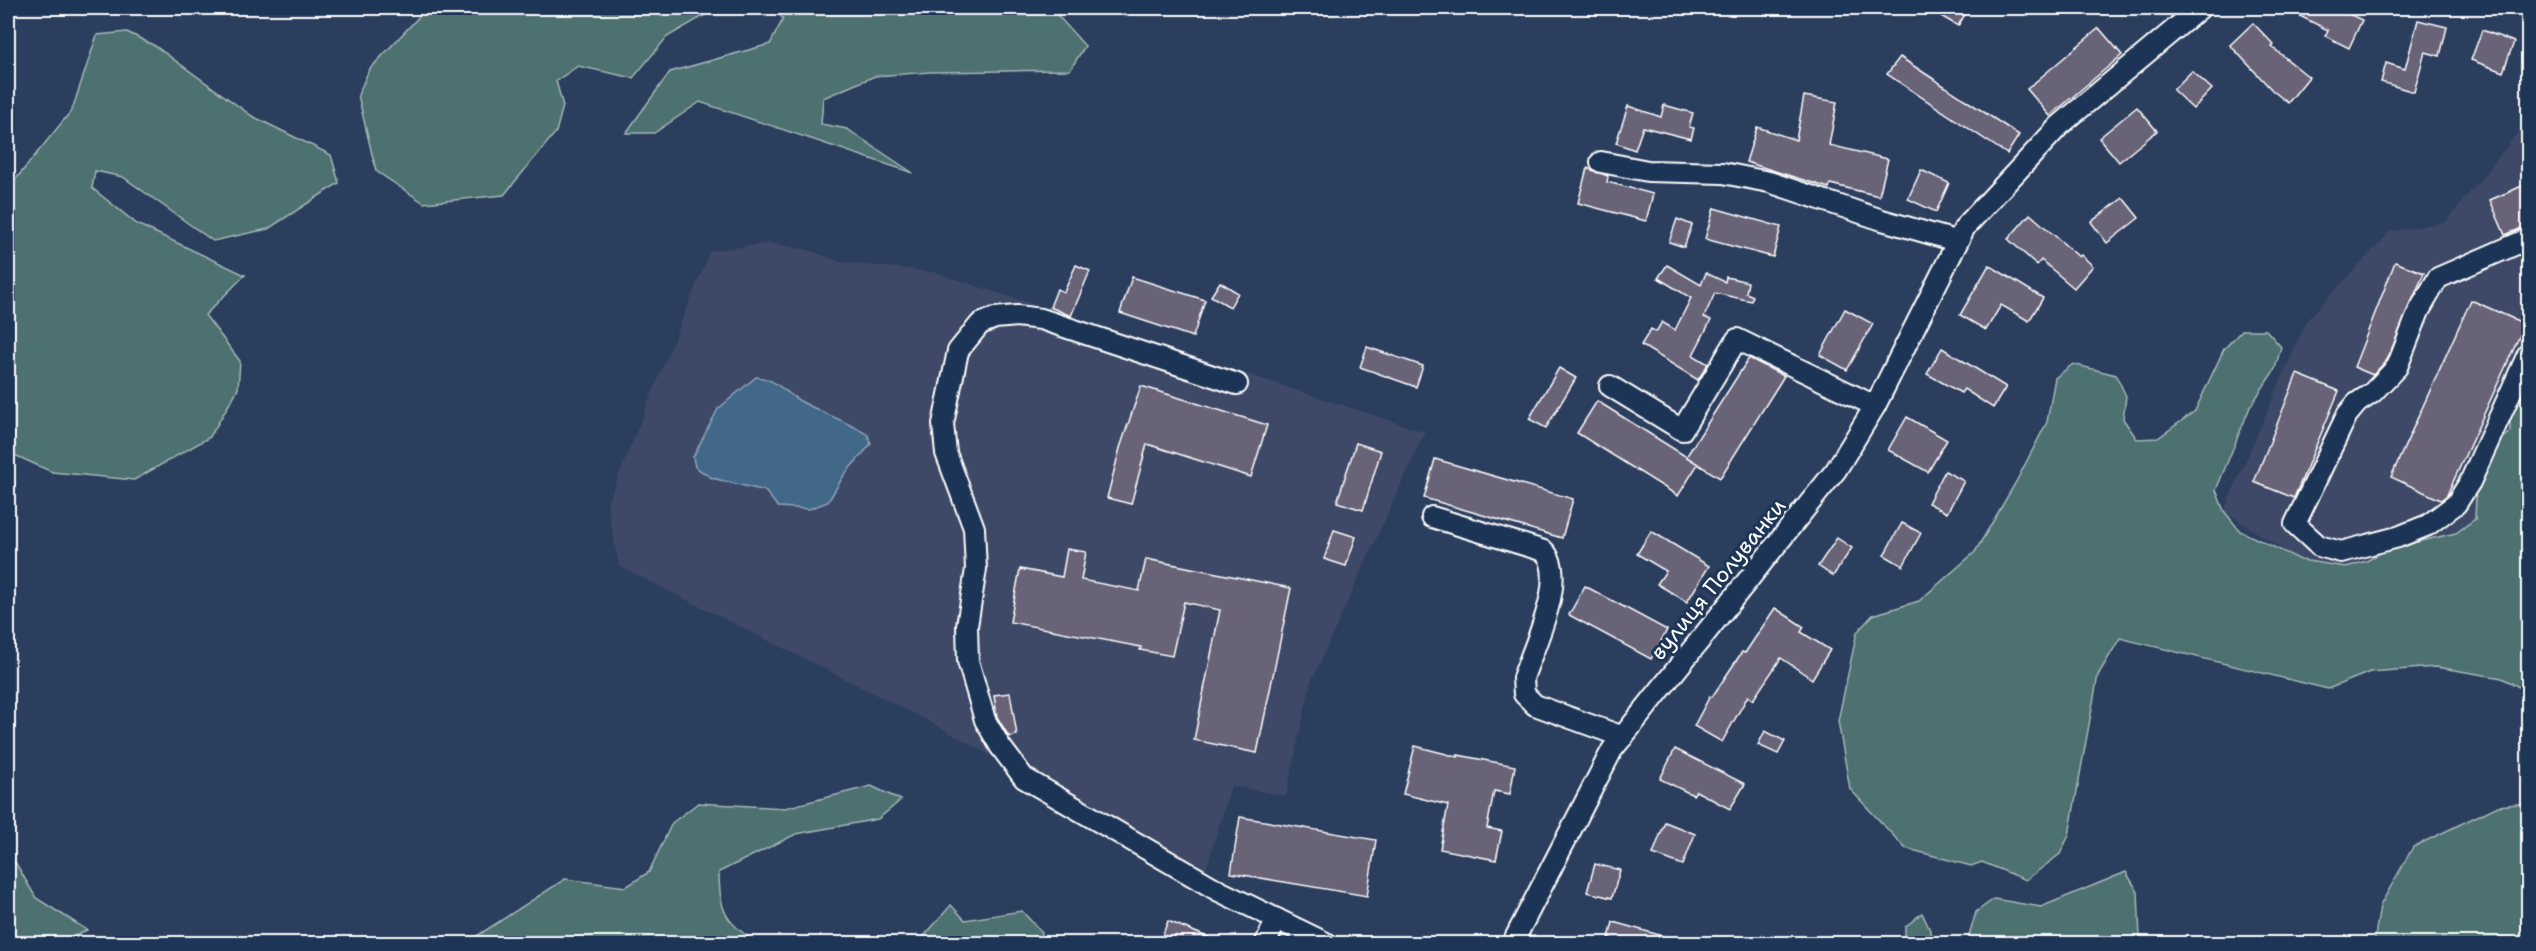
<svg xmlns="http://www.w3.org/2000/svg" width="2536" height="951" viewBox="0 0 2536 951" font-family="'Shantell Sans',sans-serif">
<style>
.built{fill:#3e4966}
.green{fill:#4e7070;stroke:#a6b8b8;stroke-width:1.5}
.water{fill:#426889;stroke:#8ea4b8;stroke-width:1.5}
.building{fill:#696378;stroke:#fff;stroke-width:1.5}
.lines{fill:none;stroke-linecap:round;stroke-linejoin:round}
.minor-casing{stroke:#fff;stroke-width:24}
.minor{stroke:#1d3557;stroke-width:20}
.labels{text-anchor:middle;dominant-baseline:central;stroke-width:6;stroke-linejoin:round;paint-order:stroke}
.street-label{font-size:22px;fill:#fff;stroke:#1d3557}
</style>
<rect width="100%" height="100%" fill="#2c3e5e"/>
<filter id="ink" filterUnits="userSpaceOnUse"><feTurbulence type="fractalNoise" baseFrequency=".0167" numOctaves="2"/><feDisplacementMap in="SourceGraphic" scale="12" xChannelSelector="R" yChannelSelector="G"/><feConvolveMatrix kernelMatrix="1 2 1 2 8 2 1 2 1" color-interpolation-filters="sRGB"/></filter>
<g filter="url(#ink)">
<g class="built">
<polygon points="2528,120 2528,549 2370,578 2291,555 2224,511 2307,320 2391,231 2446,222"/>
<polygon points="770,243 808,250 841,262 934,272 1425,432 1311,682 1286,796 1231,786 1205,873 919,716 619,566 607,504 710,251"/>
</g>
<g class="green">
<polygon points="427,8 717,8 667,37 633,78 578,66 556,81 563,106 556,132 504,195 424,203 376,171 358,95 369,70"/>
<polygon points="774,8 1051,8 1085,46 1070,70 930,72 875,76 823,98 821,124 847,129 913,173 700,102 654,133 626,133 670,72 770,44 783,19"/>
<polygon points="127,32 155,46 252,116 331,155 339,183 268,229 213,241 123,177 95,171 92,188 137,224 245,275 205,315 240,361 238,389 210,437 134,480 52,472 8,452 8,195 16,179 72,110 97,35"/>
<polygon points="2242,330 2266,330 2281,347 2275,369 2250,407 2216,490 2224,511 2240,531 2301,560 2346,567 2367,561 2386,549 2456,533 2475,519 2476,497 2466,478 2474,458 2510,432 2510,389 2528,367 2528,700 2523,689 2502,678 2436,667 2370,672 2328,689 2120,638 2098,675 2069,835 2060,854 2026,880 1982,862 1971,866 1905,848 1850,789 1838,721 1857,632 1873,615 1919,601 1975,552 2016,482 2047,422 2055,378 2073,364 2116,375 2126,396 2123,419 2137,439 2158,438 2195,411 2224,349"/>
<path d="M871,786L901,800L878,819L796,834L719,872C719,910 725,923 758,943H466L565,879L626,887L649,872L672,823L698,803L785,808Z"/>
<polygon points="2528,803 2528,943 2374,943 2380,906 2413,847 2498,806"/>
<polygon points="8,850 36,898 87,930 62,943 8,943"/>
<polygon points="2126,872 2138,892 2140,937 2143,943 1967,943 1976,912 1994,899 2041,907"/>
<polygon points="951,905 965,920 1022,911 1042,933 1039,943 918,943"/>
<polygon points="1922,913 1936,943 1905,943 1905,927"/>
</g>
<path class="water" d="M756,377C775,378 784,392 800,401C822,413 847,421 868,435L871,444L844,475L828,502L809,509L778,507L765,491L712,478L695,467L693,457L718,409Z"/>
<g class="building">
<polygon points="1927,8 1969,8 1958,26"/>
<polygon points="2284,8 2336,8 2362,20 2349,48 2325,36 2328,30"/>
<polygon points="2418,20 2447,27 2440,56 2425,52 2414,92 2381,82 2386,63 2405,69"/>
<polygon points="2253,23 2274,45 2272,47 2309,77 2288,103 2272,90 2230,45"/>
<polygon points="2099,28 2122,55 2050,116 2027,89"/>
<polygon points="2482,30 2514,42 2503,72 2471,60"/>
<polygon points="1900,57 2019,135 2007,154 1887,74"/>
<polygon points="2192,71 2212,89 2193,109 2173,90"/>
<polygon points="1804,96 1837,102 1829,145 1888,159 1879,196 1830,184 1829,188 1746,162 1757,127 1796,140"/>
<polygon points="1664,105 1693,113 1689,127 1694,128 1691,139 1643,127 1635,150 1616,143 1628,106 1661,117"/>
<polygon points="2137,107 2157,131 2119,162 2099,138"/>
<polygon points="1587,168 1608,176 1607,182 1653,194 1646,221 1578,203"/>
<polygon points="1921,170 1949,183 1936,212 1908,199"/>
<polygon points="2529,183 2529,225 2505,235 2490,200"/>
<polygon points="2123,198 2139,218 2107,243 2091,222"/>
<polygon points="1714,208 1781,227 1773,257 1705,239"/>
<polygon points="2030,214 2079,257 2081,255 2093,266 2074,288 2041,260 2037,265 2008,239"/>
<polygon points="1677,219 1692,225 1684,247 1669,242"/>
<polygon points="2395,262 2424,273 2387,360 2373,375 2354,367"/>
<polygon points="1076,265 1090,271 1071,316 1050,307 1057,289 1064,292"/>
<polygon points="1667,265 1701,285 1706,273 1725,282 1726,277 1748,282 1746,293 1753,296 1751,301 1715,293 1704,317 1711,320 1693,355 1708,364 1698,380 1641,345 1651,329 1656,332 1662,322 1675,330 1691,298 1658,278"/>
<polygon points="1989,265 2043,298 2029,321 2001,305 1986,330 1960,315"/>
<polygon points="1132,277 1205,300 1193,337 1120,313"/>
<polygon points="1220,282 1238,293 1230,307 1211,296"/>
<polygon points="2471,300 2525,324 2447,495 2441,500 2391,477"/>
<polygon points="1845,309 1873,324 1847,370 1820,355"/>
<polygon points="1367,347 1423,366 1416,387 1360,367"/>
<polygon points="1942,348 2006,387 1993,408 1964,389 1961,393 1927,374"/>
<polygon points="1749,358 1784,376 1720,478 1686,457"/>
<polygon points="1559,368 1576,378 1546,428 1529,419"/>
<polygon points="2297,374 2339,391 2294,498 2254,482"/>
<polygon points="1141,386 1267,425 1251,477 1147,444 1131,504 1107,498 1120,448"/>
<polygon points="1597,401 1698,464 1678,496 1577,433"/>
<polygon points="1907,417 1947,440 1928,472 1888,450"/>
<polygon points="1356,443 1381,451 1363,510 1337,502"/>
<polygon points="1435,459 1573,499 1562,538 1424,498"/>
<polygon points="1945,471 1964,481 1947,513 1928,503"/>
<polygon points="1902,523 1921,533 1903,566 1884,555"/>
<polygon points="1334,530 1356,537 1346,566 1324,559"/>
<polygon points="1651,531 1709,566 1687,602 1657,584 1666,571 1637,554"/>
<polygon points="1837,538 1852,548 1833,576 1818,566"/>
<polygon points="1067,549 1086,552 1081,580 1139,591 1146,559 1291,588 1257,753 1194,740 1220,610 1184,602 1172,656 1140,650 1141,647 1010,622 1020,569 1062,577"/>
<polygon points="1585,586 1667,630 1651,659 1569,615"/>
<polygon points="1775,608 1804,627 1801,632 1830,650 1812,679 1781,658 1753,700 1748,696 1722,742 1694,726 1710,696 1712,697 1742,652 1745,653"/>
<polygon points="1010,693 1017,735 1009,737 997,717 994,695"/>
<polygon points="1765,731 1785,741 1778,754 1758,745"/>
<polygon points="1415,746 1458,757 1458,755 1515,766 1510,794 1494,791 1487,828 1502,831 1496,860 1440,849 1448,805 1403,794"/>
<polygon points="1675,749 1745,784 1730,809 1696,791 1693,795 1660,779"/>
<polygon points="1240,817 1376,840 1367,896 1231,873"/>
<polygon points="1665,822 1695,834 1683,865 1653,854"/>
<polygon points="1595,864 1620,870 1612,898 1587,892"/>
<polygon points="1168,921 1222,943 1222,944 1159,944"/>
<polygon points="1613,922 1674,939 1674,944 1628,944 1609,938"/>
</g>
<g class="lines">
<defs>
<g id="minor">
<polyline points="1601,162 1648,171 1723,173 1769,182 1882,220 1956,241"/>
<polyline points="2528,239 2438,278 2419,311 2397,367 2372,393 2357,403 2347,415 2295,524 2319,546 2341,552 2398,537 2428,525 2456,504 2470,482 2528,354"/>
<polyline points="1237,384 1041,319 1017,316 995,318 980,324 958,351 943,424 946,453 974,528 976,569 967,626 968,661 985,720 1000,746 1024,778 1219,891 1328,944"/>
<polyline points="1610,386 1682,430 1737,339 1875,406"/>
<path d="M1432,517L1544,551C1569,576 1533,648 1523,678L1524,694L1535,705L1623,737"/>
<polyline points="1265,944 1277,919"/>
<polyline points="1512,944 1612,750 1836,470 1875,406 1965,227 2059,126 2200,8"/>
</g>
</defs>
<use href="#minor" class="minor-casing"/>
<use href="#minor" class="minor"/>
</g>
</g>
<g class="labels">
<g class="street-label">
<text transform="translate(1718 579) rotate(-51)">вулиця Полуванки</text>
</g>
</g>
<rect width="2536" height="951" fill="none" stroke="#1d3557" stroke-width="30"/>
<rect x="15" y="15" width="2506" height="921" fill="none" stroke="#fff" stroke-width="2" filter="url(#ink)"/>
</svg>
